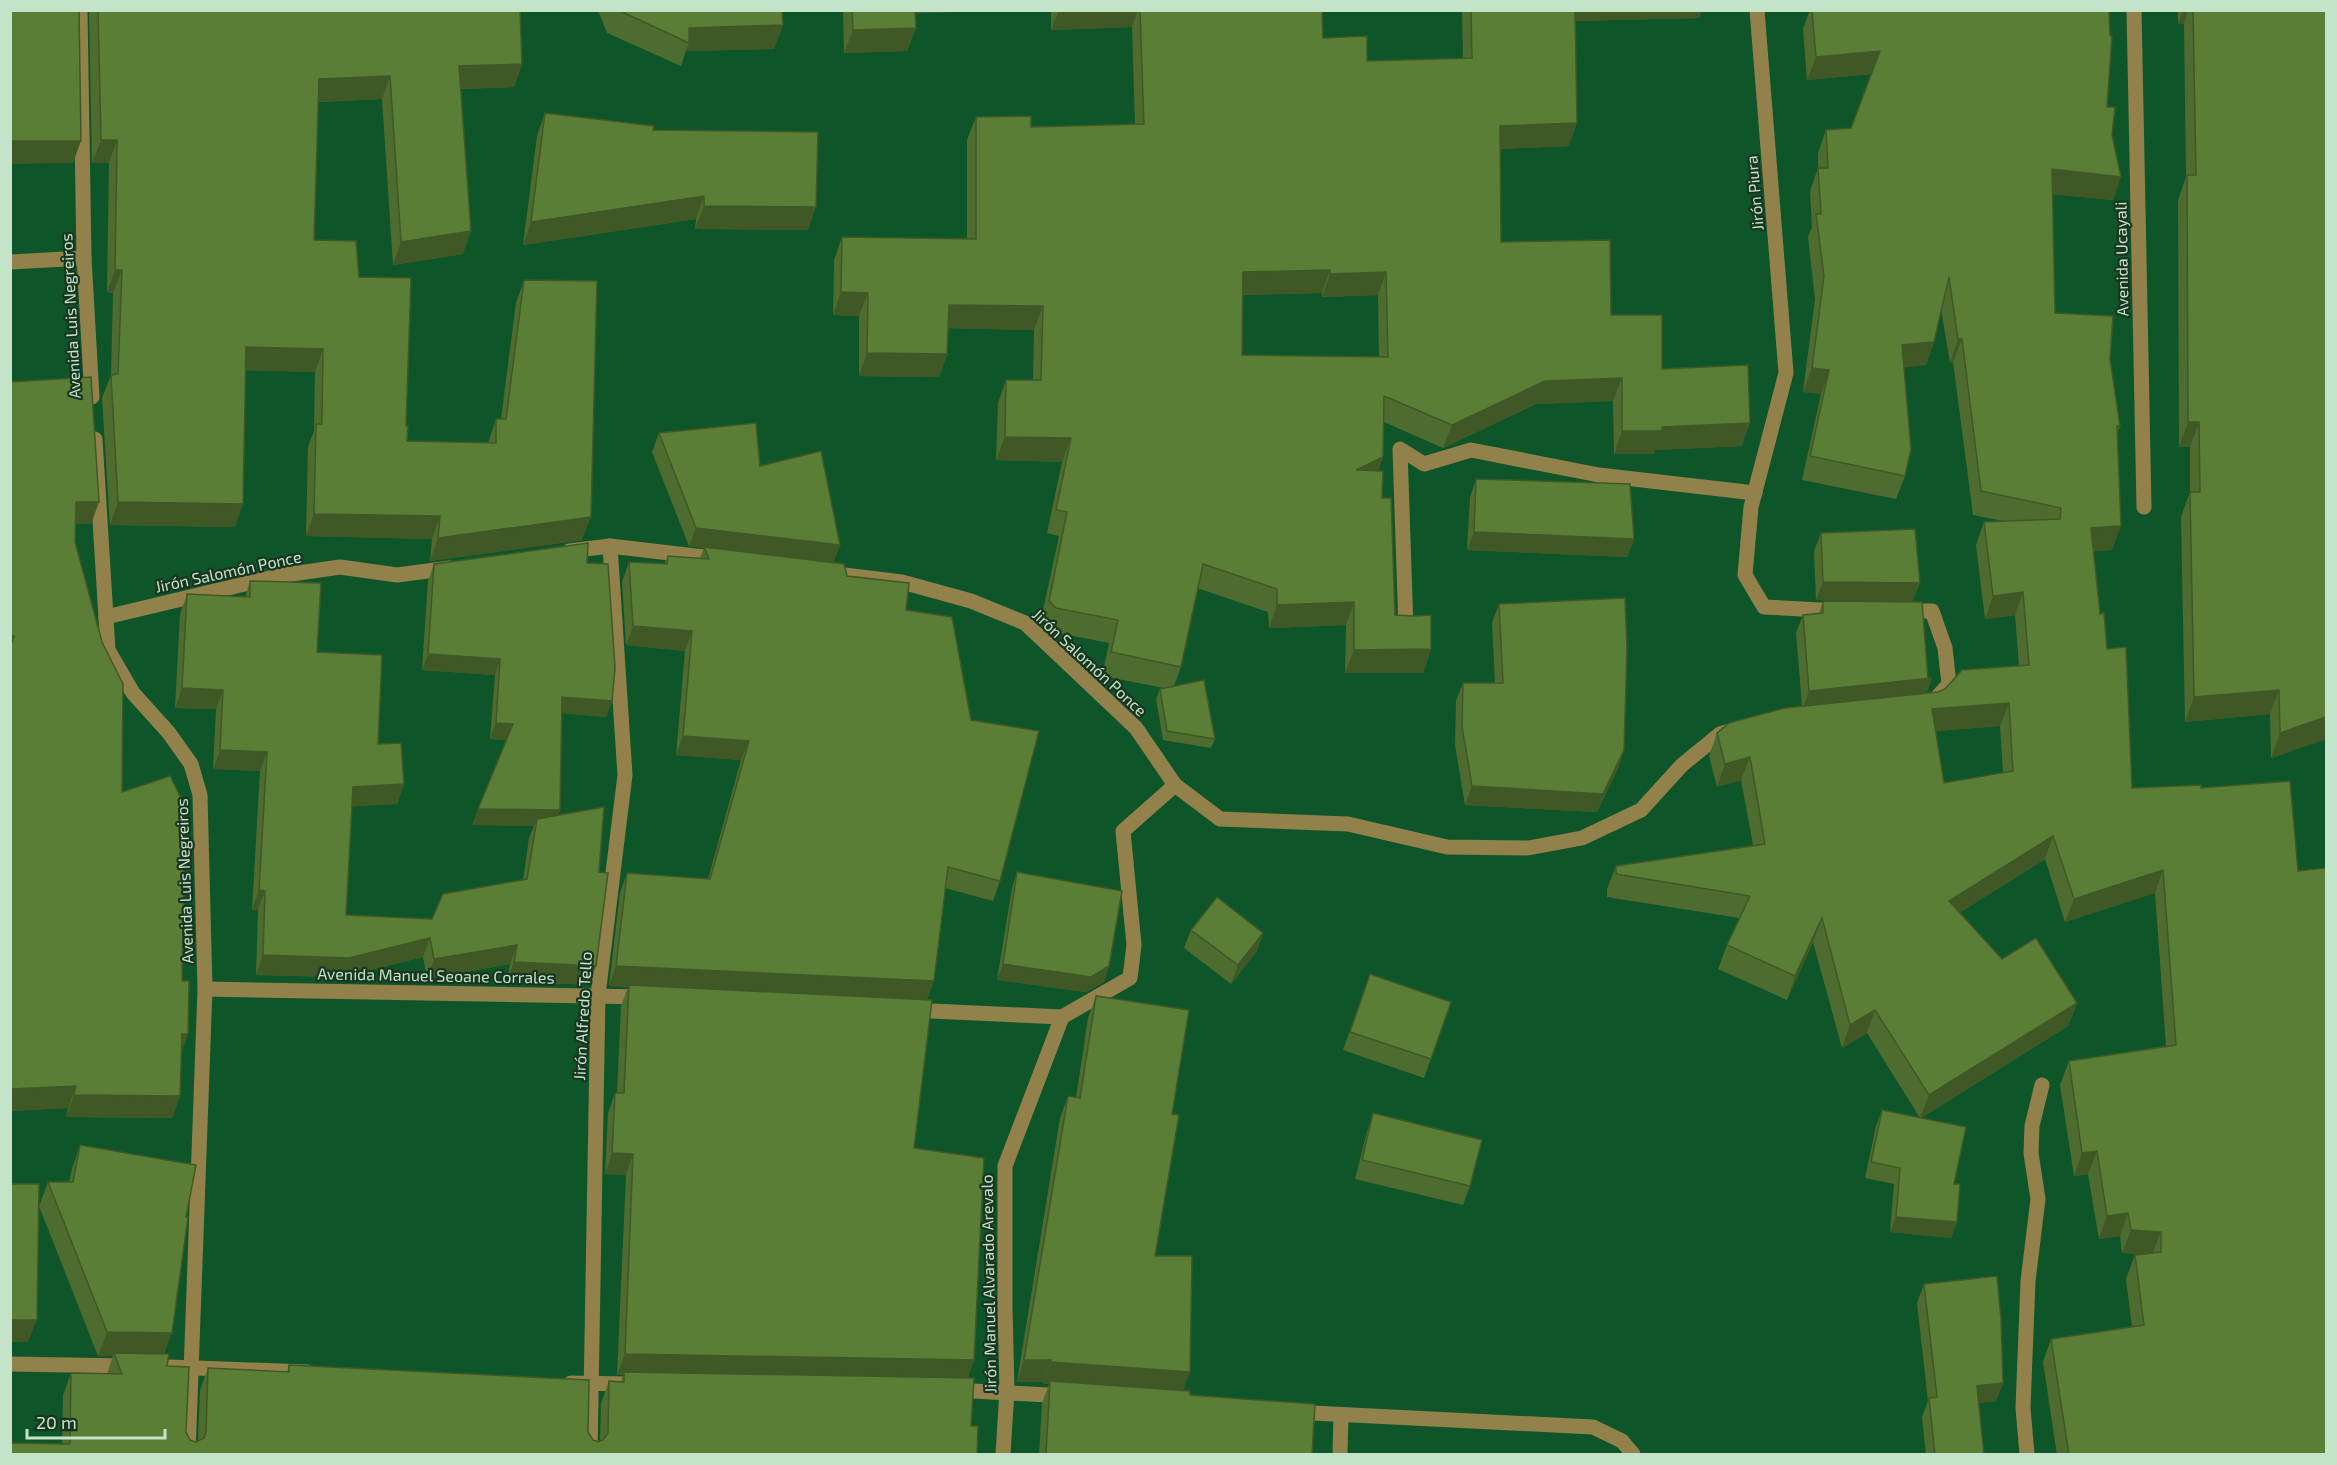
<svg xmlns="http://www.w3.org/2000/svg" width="2337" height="1465" viewBox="0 0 2337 1465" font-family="'Exo 2',sans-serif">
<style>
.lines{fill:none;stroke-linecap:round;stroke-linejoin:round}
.minor{stroke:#93814c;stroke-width:15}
.wall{fill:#4e6c2f;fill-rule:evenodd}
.shaded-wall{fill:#405826}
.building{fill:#5b7e37;stroke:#405826;stroke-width:1.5;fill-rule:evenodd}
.labels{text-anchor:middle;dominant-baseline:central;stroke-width:4.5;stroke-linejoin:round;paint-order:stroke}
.street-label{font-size:16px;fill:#c3e4c9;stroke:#193520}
</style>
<rect width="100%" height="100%" fill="#0e5629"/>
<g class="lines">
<g class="minor">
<polyline points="80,10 84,258 92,397"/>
<polyline points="1757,10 1786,373 1751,507 1745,575 1764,607 1840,611"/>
<polyline points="2134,10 2144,507"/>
<polyline points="10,262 84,258"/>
<polyline points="95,439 108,650 133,693 169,733 191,764 200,795 205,989 188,1454"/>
<polyline points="569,551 610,546 721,559"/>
<polyline points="828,573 902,582 971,601 1025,623 1136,728 1175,785"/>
<polyline points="1903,611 1932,611 1945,648 1949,684 1931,704"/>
<polyline points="106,617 278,576 340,567 397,575 450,568"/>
<polyline points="1406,630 1400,449 1424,464 1471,450 1599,475 1755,493"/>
<polyline points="205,989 643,997"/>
<polyline points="910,1010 1062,1017"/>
<polyline points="10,1364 127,1366"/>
<polyline points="169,1367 307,1372"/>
<polyline points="571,1383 628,1384"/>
<polyline points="955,1390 1066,1396"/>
<polyline points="1293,1412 1593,1427 1622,1441 1633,1454"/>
<polyline points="590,1454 598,995 625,775 610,546"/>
<polyline points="1003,1454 1007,1391 1005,1307 1005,1166 1062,1017 1130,978 1134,945 1123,831 1175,785 1220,819 1348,824 1447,847 1528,848 1582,838 1641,810 1682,765 1720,734 1732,730"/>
<polyline points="1340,1454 1341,1415"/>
<polyline points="2027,1454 2023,1408 2028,1281 2038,1199 2031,1153 2032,1126 2042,1085"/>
</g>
</g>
<g class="wall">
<polygon points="89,10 520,10 522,64 514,87 461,89 463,254 393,265 382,99 318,102 314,240 359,277 406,426 407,441 488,443 496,419 501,419 516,303 524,280 582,540 430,561 432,539 306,536 308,447 314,431 315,372 246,370 235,527 110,525 102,398 111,375 113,293 107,292 109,163 92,163"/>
<polygon points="598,10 782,10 783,25 774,49 686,51 681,66 607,33"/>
<polygon points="843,10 1004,10 915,13 916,28 907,51 844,53"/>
<path d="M1051,10H1322L1323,38L1367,61L1463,58L1462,10H1702L1699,18L1575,21L1569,146L1500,149L1501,242L1611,315L1662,369L1742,446L1655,450L1654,454H1614L1613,401L1536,404L1443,448L1384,422L1383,457L1378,471L1395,615L1431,649L1423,673H1345L1346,625L1269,628L1268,612L1197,588L1181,667L1174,686L1215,739L1211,748L1163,740L1156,699L1160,689L1164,688L1102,676L1109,643L1048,631L1040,624L1059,536L1047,533L1062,462L996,460L998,403L1006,380H1033L1034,330L948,328L947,354L939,377L859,376V316L833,315L834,260L842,237L967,239V140L976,117L1031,127L1135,124L1132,27L1051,30ZM1322,293V297L1378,295L1379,357L1242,355L1243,295Z"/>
<path d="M1810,10H2109L2107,107L2112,135L2113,200L2052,194L2055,313L2110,359L2120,426L2117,434L2112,550L2093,551L2100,614L2132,788L2201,785L2326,1455H2057L2043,1362L2051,1339L2132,1327L2126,1279L2135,1255L2142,1254L2122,1253L2120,1236L2099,1239L2088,1174L2074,1176L2060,1085L2069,1061L2166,1046L2155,893L2065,922L2045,859L1959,913L2002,959L2077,1003L2068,1026L1921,1118L1954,1184L1957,1222L1951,1238L1890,1232L1894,1184L1865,1178L1876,1126L1882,1110L1920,1118L1867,1033L1842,1048L1813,942L1787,1000L1718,969L1727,945L1739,918L1607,897V889L1616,866L1753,845L1741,780L1717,787L1709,756L1717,733L1802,706L1796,633L1803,615L1819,613L1823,601L1928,678H1932L1926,694L1938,692L2019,666L2015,615L1985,619L1976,545L1984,522L2003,521L1973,515L1953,362L1950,363L1941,309L1934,342L1926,365L1904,367L1905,476L1896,499L1802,480L1821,394L1803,392L1815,299L1808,237L1812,227L1810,191L1818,168V153L1826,130L1851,128L1871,74L1807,80L1803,29ZM2000,726L2003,773L1944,783L1936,731Z"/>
<polygon points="2178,10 2326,10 2326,739 2271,758 2270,714 2185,722 2181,517 2190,492 2190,447 2179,447 2178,200 2186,177 2184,24 2178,24"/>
<polygon points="545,113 653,130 808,230 695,229 696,219 523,245 537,136"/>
<polygon points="10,382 91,524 76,524 75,542 122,792 182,981 180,1096 172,1118 66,1117 68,1108 10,1111"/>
<polygon points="659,433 760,466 840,545 833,563 847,576 906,610 1000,881 993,901 945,888 927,999 914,1148 968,1378 971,1426 977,1455 62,1444 63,1395 71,1373 107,1374 113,1356 98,1356 39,1206 48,1182 69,1182 72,1169 80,1145 186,1217 164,1354 186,1432 190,1440 196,1442 198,1441 200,1390 208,1368 287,1372 289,1365 588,1432 593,1440 600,1441 601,1403 609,1381 621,1382 623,1375 617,1375 626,1175 605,1174 608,1113 615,1093 617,1093 621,1006 628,987 609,986 620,893 627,873 708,879 741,760 676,755 685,651 626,645 622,582 629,562 664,564 668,556 700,558 704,548 689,546 652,452"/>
<polygon points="1476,479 1634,539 1627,557 1467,550 1470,497"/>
<polygon points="1821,533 1913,601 1816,600 1814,551"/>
<polygon points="587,563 612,701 606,717 562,713 560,810 558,815 589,985 507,981 510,964 427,979 423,957 342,977 256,975 258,910 252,910 260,771 213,769 216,709 175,708 180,614 187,594 245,597 250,581 317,652 404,784 397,804 352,806 346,915 432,919 523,880 529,838 534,826 472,825 507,740 490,739 495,675 422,670 428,581 434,564"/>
<polygon points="1499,604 1624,750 1618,768 1597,812 1465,805 1455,745 1456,701 1463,683 1495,683 1492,623"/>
<polygon points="1017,872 1109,966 1104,982 1086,992 997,980 1012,888"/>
<polygon points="1191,930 1263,933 1257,951 1231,984 1184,948"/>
<polygon points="1370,974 1451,1002 1424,1078 1343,1050"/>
<polygon points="1096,996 1172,1114 1155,1256 1183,1391 1312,1455 1039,1455 1042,1403 1049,1384 1043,1384 1044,1382 1017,1382 1060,1118 1068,1096 1076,1098 1088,1018"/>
<polygon points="1373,1113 1470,1186 1463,1205 1355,1179 1367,1132"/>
<polygon points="1924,1284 2003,1383 1996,1401 1978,1403 1984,1455 1926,1455 1922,1417 1928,1401 1917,1303"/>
</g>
<g class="shaded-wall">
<polygon points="907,10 1004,10 906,14"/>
<polygon points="1059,10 1138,10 1132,27 1051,30"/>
<polygon points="1570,10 1702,10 1699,18 1566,21"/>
<polygon points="2183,10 2188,10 2184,24 2178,24"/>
<polygon points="783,25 774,49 686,51 689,43 689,28"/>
<polygon points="916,28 907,51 844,53 853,30"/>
<polygon points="1880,51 1872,74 1807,80 1816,57"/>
<polygon points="522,64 514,87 451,89 459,66"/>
<polygon points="390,76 382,99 310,102 319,79"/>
<polygon points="1577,123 1569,146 1492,149 1500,126"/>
<polygon points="101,140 117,140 109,163 92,163"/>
<polygon points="10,141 81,141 73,163 10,164"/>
<polygon points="2052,169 2121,177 2113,200 2043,193"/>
<polygon points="704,196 696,219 523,245 531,222"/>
<polygon points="704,206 816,207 808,230 695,229"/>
<polygon points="471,231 463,254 393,265 401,242"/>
<polygon points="115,270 122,270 113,293 107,292"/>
<polygon points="1330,270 1322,293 1235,295 1243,272"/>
<polygon points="1386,272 1378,295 1322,297 1330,274"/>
<polygon points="841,292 868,293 859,316 833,315"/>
<polygon points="949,305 1043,306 1034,330 940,328"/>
<polygon points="1958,339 1962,339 1953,362 1950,363"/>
<polygon points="1934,342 1926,365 1893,369 1902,345"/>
<polygon points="246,347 323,349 315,372 238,370"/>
<polygon points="867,353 947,354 939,377 859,376"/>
<polygon points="1812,368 1829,370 1821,394 1803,392"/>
<polygon points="1622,378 1613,401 1536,404 1443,448 1452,425 1545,381"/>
<polygon points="2188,422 2199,422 2190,447 2179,447"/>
<polygon points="1750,423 1742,446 1655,450 1654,454 1614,454 1622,431 1662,427"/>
<polygon points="1005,437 1071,438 1062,462 996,460"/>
<polygon points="1383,457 1374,480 1356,470"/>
<polygon points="76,502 99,502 91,524 68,524"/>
<polygon points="118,502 243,504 235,527 110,525"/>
<polygon points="314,514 440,516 432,539 306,536"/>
<polygon points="591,517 582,540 430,561 438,538"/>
<polygon points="2121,526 2112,550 2082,551 2091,528"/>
<polygon points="696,528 840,545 833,564 689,546"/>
<polygon points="1474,532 1634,539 1627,557 1467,550"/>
<polygon points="1823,582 1920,583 1913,601 1816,600"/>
<polygon points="2023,592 2015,615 1985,619 1993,596"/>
<polygon points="1354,602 1346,625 1269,628 1277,605"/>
<polygon points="633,626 692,631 685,651 626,645"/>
<polygon points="10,636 14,636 10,645"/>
<polygon points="1431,649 1423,673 1345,673 1354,650"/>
<polygon points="428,654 500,659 495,675 422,670"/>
<polygon points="1932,678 1925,696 1802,709 1809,691"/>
<polygon points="182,688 223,690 216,709 175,708"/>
<polygon points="2279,690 2270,714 2185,722 2194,697"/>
<polygon points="562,697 612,701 606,717 556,713"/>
<polygon points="2009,703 2000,726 1924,732 1932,709"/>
<polygon points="2326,717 2326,739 2271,758 2280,733"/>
<polygon points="496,723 513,724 508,740 490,739"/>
<polygon points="683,736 749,741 741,760 676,755"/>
<polygon points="220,750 267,752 260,771 213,769"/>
<polygon points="1624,750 1618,768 1597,812 1465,805 1472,786"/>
<polygon points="1750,757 1741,780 1717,787 1725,764"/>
<polygon points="404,784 397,804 346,807 353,787"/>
<polygon points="478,809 560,810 554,826 537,819 534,826 472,825"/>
<polygon points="2053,836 2045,859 1940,925 1949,901"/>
<polygon points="2163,870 2155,893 2065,922 2074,899"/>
<polygon points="259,890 265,891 258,910 252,910"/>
<polygon points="1822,918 1813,942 1787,1000 1795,976"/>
<polygon points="1263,933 1257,951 1231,984 1238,965"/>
<polygon points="430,938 423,957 342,977 256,975 263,955"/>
<polygon points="517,945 510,964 427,979 434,959"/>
<polygon points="514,962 596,966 589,985 507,981"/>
<polygon points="1003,964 1109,966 1104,982 1086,992 997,980"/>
<polygon points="616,966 934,981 927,1001 609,986"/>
<polygon points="2077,1003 2068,1026 1920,1118 1929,1095"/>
<polygon points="1875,1010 1867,1033 1842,1048 1850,1025"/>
<polygon points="182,1034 188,1034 180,1056"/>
<polygon points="76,1086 68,1108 10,1111 10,1089"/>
<polygon points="74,1095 180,1096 172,1118 66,1117"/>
<polygon points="2097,1151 2088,1174 2074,1176 2082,1153"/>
<polygon points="612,1153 633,1154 626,1175 605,1174"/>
<polygon points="2128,1213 2120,1236 2099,1239 2107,1216"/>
<polygon points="1896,1217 1957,1222 1951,1238 1890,1232"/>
<polygon points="2131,1230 2161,1232 2152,1255 2122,1253"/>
<polygon points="10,1320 37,1320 28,1342 10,1342"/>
<polygon points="107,1332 172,1333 163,1357 114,1353 113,1356 98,1356"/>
<polygon points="625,1354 974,1360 967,1381 624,1372 623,1375 617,1375"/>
<polygon points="1024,1360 1051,1360 1044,1382 1017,1382"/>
<polygon points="1051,1362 1190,1372 1182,1394 1050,1381 1049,1384 1043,1384"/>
<polygon points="2003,1383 1996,1401 1970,1404 1977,1386"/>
</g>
<g class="building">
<polygon points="10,10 79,10 81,141 10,141"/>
<polygon points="98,10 520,10 522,64 459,66 471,231 401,242 390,76 319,79 314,240 356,241 359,277 411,278 406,426 408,426 407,441 496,443 496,419 506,419 524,280 597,281 591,517 438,538 440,516 314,514 316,424 322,424 323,349 246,347 243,504 118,502 111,375 118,374 122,270 115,270 117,140 101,140"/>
<polygon points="618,10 782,10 783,25 689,28 689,43"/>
<polygon points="852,10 915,10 916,28 853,30"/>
<path d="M1140,10H1322L1323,38L1367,36V61L1472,58L1471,10H1575L1577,123L1500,126L1501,242L1610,240L1611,315H1662V369L1748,365L1750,423L1662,427V431H1622V378L1545,381L1452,425L1384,396L1383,457L1356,470L1383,471L1382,498H1391L1395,615L1414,616L1431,615V649L1354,650V602L1277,605V589L1203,564L1181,667L1111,652L1118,620L1056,608L1049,601L1067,512L1056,510L1071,438L1005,437L1006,380H1041L1043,306L949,305L947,354L867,353L868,293L841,292L842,237L976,239V117L1031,116V127L1144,124ZM1330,270V274L1386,272L1388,357L1242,355L1243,272Z"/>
<path d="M1812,10H2109L2110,36H2112L2107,107H2115L2112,135L2121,177L2052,169L2055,313L2113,316L2110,359L2120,426H2117L2121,526L2091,528L2100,614L2104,613L2107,649L2126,647L2132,788L2201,785V788L2290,781L2298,871L2326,868V1455H2069L2051,1339L2144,1325L2135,1255L2161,1252V1232L2131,1230L2128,1213L2107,1216L2097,1151L2082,1153L2069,1061L2176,1045L2163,870L2074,899L2053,836L1949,901L2002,959L2036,938L2077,1003L1929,1095L1875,1010L1850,1025L1822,918L1795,976L1727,945L1750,896L1616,874V866L1765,844L1750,757L1725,764L1717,733L1729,723L1785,708L1938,692L1945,689L1962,670L2029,665L2023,592L1993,596L1984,522L2060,519L2061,508L1981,491L1962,339H1958L1949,277L1934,342L1902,345L1911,449L1905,476L1810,456L1829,370L1812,368L1824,276L1816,214H1821L1818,168H1828L1826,130L1851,128L1880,51L1816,57ZM2009,703L2013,771L1944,783L1932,709Z"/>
<polygon points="2193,10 2326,10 2326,717 2280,733 2279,690 2194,697 2190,492 2200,492 2199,422 2188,422 2187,175 2196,175"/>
<polygon points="545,113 654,126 653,130 818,132 816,207 704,206 704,196 531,222"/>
<polygon points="91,377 99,502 76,502 75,542 102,642 123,684 122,792 170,776 185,806 182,981 189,981 188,1034 182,1034 180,1096 74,1095 76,1086 10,1089 10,648 14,636 10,636 10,382"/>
<polygon points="756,423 760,466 821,451 840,545 696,528 659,433"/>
<polygon points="1476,479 1630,484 1634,539 1474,532"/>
<polygon points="1915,529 1920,583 1823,582 1821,533"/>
<polygon points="588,543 587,563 608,564 615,668 612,701 562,697 560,810 478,809 513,724 496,723 500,659 428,654 434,564"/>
<polygon points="704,547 844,564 847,576 909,583 906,610 952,617 971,720 1039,731 1000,881 948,867 934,981 616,966 627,873 710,879 749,741 683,736 692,631 633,626 629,562 667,564 668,556 709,559"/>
<polygon points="250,581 321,583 317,652 382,655 378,744 401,743 404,784 353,787 346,915 432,919 443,894 527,879 537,819 604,807 599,872 608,873 596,966 514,962 517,945 434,959 430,938 349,958 263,955 265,891 259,890 267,752 220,750 223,690 182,688 187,594 250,597"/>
<polygon points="1625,598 1627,648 1624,750 1603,794 1472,786 1462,726 1463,683 1503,683 1499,604"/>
<polygon points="1823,601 1922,602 1928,678 1932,678 1809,691 1803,615 1823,613"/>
<polygon points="1204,680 1215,739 1167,731 1160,689"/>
<polygon points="1017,872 1122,891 1109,966 1091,977 1003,964"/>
<polygon points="1217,897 1263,933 1238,965 1191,930"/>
<polygon points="1370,974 1451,1002 1431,1059 1350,1032"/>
<polygon points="629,985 932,1000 914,1148 984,1158 974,1360 625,1354 633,1154 612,1153 615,1093 624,1093"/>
<polygon points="1096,996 1189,1010 1172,1114 1179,1115 1155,1256 1192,1256 1190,1372 1051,1362 1051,1360 1024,1360 1068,1096 1080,1098"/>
<polygon points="1882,1110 1966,1127 1954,1184 1960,1184 1957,1222 1896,1217 1900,1168 1871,1162"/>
<polygon points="1373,1113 1482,1140 1470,1186 1362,1160"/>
<polygon points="80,1145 196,1165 186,1217 188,1217 172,1333 107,1332 48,1182 73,1182"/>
<polygon points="10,1184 39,1184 37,1320 10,1320"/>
<polygon points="1997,1276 2001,1319 2003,1383 1977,1386 1984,1455 1935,1455 1929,1398 1937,1397 1924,1284"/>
<polygon points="114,1353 169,1354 167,1366 189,1367 186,1432 190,1440 196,1442 204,1438 206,1432 208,1368 289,1372 289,1365 589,1380 588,1432 593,1440 598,1442 603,1440 608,1433 609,1381 624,1382 624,1372 974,1378 971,1426 978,1426 977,1455 10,1455 10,1443 70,1444 71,1373 122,1374"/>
<polygon points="1050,1381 1190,1391 1190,1395 1315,1404 1312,1455 1046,1455"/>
</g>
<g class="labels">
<g class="street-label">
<text transform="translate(1754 193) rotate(-95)">Jirón Piura</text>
<text transform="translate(2121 259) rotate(-91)">Avenida Ucayali</text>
<text transform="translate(70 316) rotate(-93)">Avenida Luis Negreiros</text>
<text transform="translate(228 571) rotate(-12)">Jirón Salomón Ponce</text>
<text transform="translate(1090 662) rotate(43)">Jirón Salomón Ponce</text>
<text transform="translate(184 881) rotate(-92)">Avenida Luis Negreiros</text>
<text transform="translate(436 975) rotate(1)">Avenida Manuel Seoane Corrales</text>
<text transform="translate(582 1016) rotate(-87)">Jirón Alfredo Tello</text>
<text transform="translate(988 1284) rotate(-91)">Jirón Manuel Alvarado Arevalo</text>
</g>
</g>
<rect width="2337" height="1465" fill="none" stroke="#c3e4c9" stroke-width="24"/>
<path d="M27 1429v9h138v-9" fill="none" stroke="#c3e4c9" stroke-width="3"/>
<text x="36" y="1429" font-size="18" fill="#c3e4c9" stroke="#193520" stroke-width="4.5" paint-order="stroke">20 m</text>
</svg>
